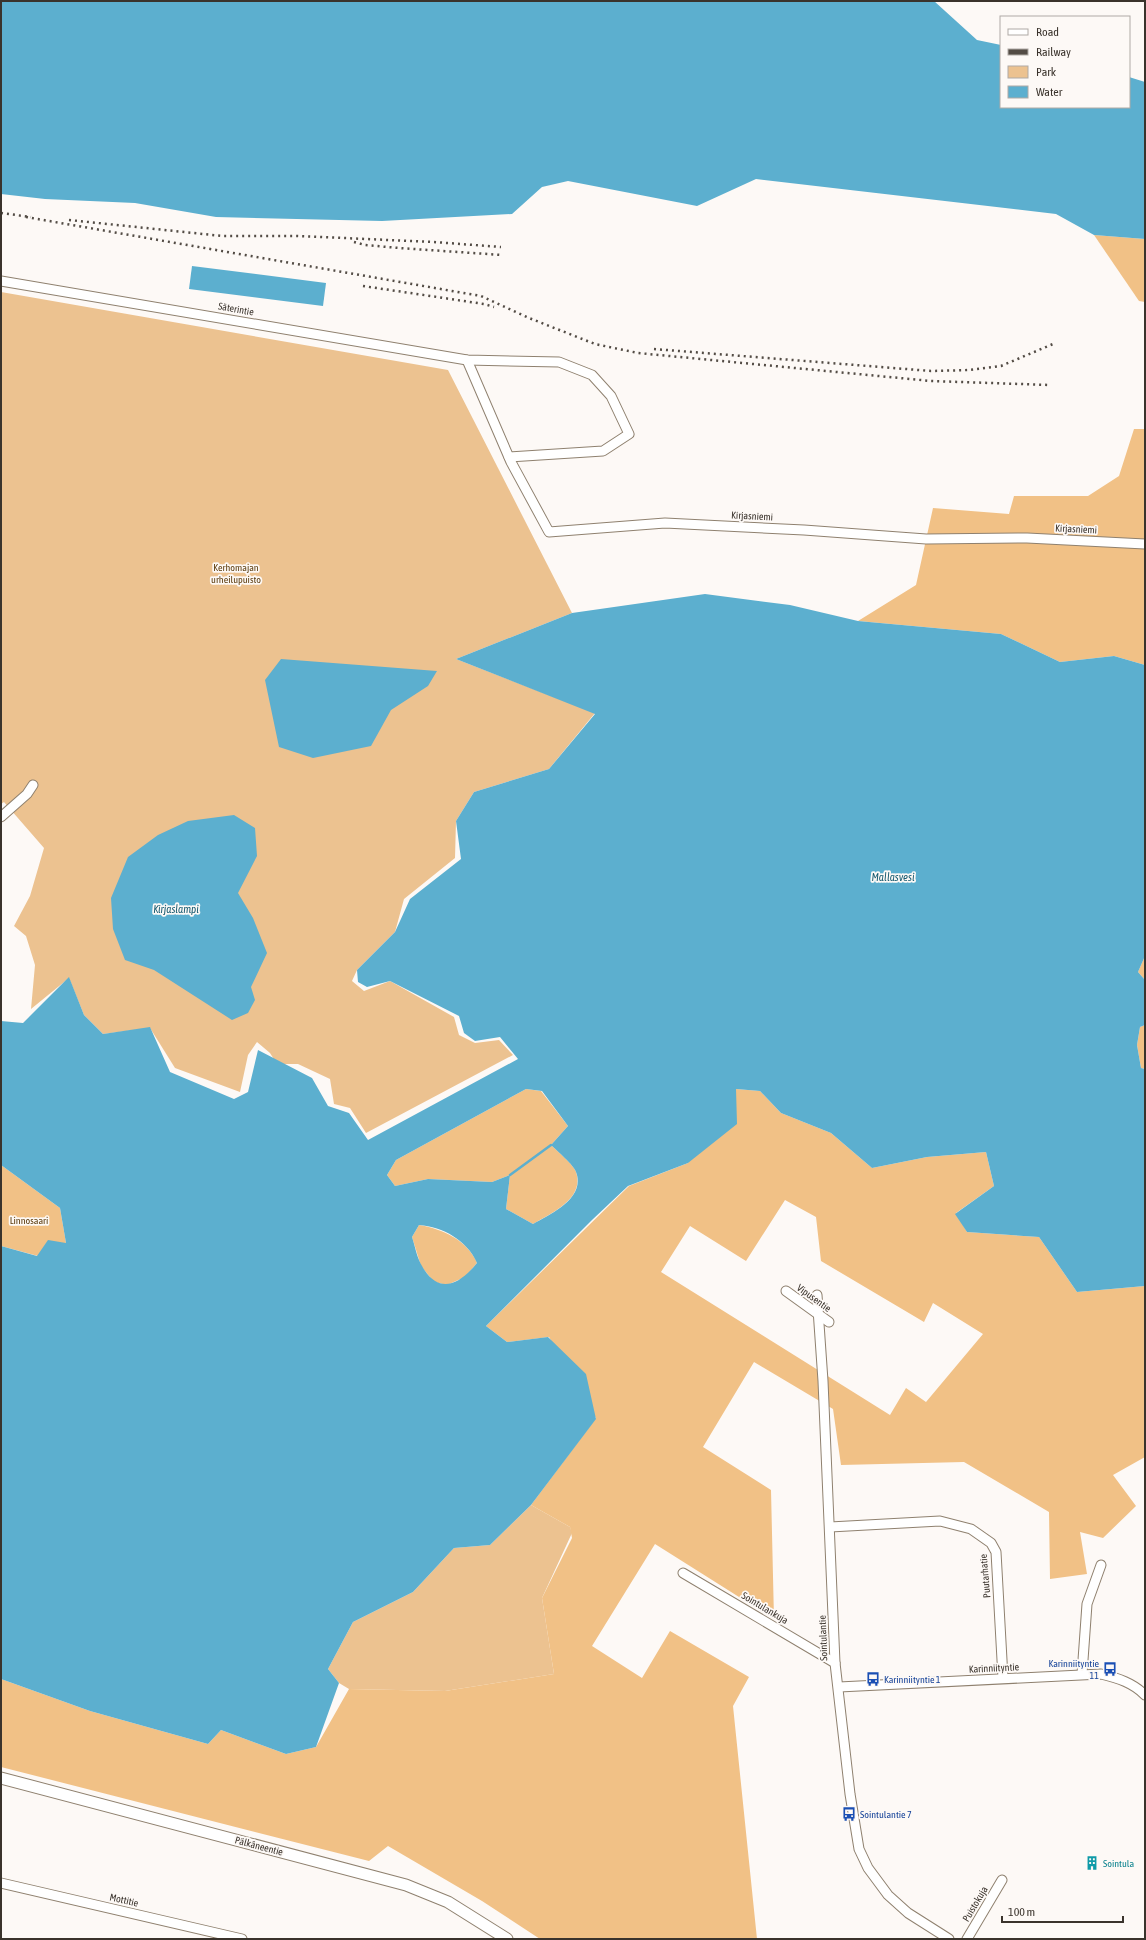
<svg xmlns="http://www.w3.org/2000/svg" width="1146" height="1940" viewBox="0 0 1146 1940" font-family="'Asap Condensed',sans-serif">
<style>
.green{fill:#ecc290}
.forest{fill:#f1c186;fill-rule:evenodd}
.water{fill:#5cafcf;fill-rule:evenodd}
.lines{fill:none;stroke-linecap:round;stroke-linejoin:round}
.stream{stroke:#5cafcf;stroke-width:2.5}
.minor-casing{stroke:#8f816f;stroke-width:11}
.major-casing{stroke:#8f816f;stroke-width:13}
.minor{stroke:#fff;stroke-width:9}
.major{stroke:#fff;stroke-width:11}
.rail{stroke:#534c45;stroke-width:2.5;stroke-dasharray:2 4;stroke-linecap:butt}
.labels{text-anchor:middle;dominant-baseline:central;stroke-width:3.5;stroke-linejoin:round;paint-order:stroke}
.street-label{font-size:10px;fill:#3a332c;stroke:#fdf9f6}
.park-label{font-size:10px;fill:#5c3c0e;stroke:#fdf9f6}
.transit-label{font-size:10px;fill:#164399;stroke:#fdf9f6;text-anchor:start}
.culture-label{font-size:10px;fill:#0d838f;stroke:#fdf9f6;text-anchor:start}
.water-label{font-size:11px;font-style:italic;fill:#15596f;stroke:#fdf9f6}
</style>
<rect width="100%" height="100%" fill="#fdf9f6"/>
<g class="green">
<polygon points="1,292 448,370 572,613 456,659 595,713 549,769 474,792 456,821 455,858 404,899 395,932 357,970 352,981 364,991 390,981 454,1017 459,1035 475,1043 499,1040 513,1055 366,1133 350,1108 334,1104 330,1079 298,1064 277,1064 270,1053 257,1042 248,1055 240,1092 175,1068 150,1028 103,1034 84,1015 69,978 31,1009 35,965 26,936 14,926 30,896 44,848 4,802 1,804"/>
<polygon points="531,1505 570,1527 572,1533 542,1598 554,1674 445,1691 349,1689 339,1683 328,1669 353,1622 413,1592 454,1548 490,1545"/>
</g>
<g class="forest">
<polygon points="1094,235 1145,239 1145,302 1139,301"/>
<polygon points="1134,429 1145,429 1145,665 1114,656 1060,662 1001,634 858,621 916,585 933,508 1009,514 1014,496 1088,496 1119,476"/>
<polygon points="1145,956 1145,980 1138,972"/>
<polygon points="1145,1025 1145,1069 1141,1068 1137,1045 1140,1027"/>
<path d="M526,1089L541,1091L568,1126L551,1145C557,1151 574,1165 576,1172C585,1199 551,1213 533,1224L506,1209L510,1175L492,1182L428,1179L395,1186L387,1175L396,1160Z"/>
<path d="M736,1089L760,1091L781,1113L831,1133L872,1168L927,1157L986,1152L994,1186L956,1213L967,1232L1039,1237L1077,1292L1145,1286V1457L1113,1475L1136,1506L1103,1538L1080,1532L1087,1574L1050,1579L1049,1512L964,1462L841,1465L833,1409L754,1362L703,1447L771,1490L774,1619L655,1544L592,1646L642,1678L670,1631L749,1677L733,1706L757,1939H540L482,1901L388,1846L369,1861L1,1767V1679L90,1711L208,1744L221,1730L286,1754L316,1747L349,1689L445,1691L554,1674L542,1598L572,1538L570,1527L531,1505L596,1418L549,1337L507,1342L486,1326L629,1186L688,1163ZM785,1200L816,1217L821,1261L924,1322L933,1303L983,1334L926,1402L906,1388L890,1415L661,1272L690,1226L746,1261Z"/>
<polygon points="1,1165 60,1208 66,1243 38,1256 1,1246"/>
<path d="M419,1225C443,1229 467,1240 477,1263L465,1277L447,1285L434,1282L421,1266L412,1237Z"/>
</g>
<g class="water">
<polygon points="1,1 934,1 977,40 1001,45 1001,107 1129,107 1129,77 1145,82 1145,239 1094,235 1056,214 756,179 697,206 568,181 542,187 512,214 382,221 216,217 135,203 45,199 1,194"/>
<polygon points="192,266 326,283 323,306 189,289"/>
<path d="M705,594L790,605L858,621L1001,634L1060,662L1114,656L1145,665V956L1138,972L1145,980V1025L1140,1027L1137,1045L1141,1068L1145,1069V1286L1077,1292L1039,1237L967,1232L955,1214L994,1186L986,1152L927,1157L872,1168L831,1133L781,1113L760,1091L736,1089L737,1124L688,1163L628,1186L592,1220L486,1326L507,1342L548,1337L586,1374L596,1419L531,1505L490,1545L454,1548L413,1592L353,1622L328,1669L339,1683L316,1747L286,1754L221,1730L208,1744L90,1711L1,1679V1246L37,1256L48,1240L66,1243L60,1208L1,1165V1021L23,1023L69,977L84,1015L103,1034L150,1027L170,1072L234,1099L248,1092L258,1050L312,1078L328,1106L349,1113L368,1140L518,1059L500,1037L475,1041L464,1033L459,1016L390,981L367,987L358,982L357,970L395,932L410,899L461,859L456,821L474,792L549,769L595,714L456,659L572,613ZM526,1089L542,1091L568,1126L551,1145C557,1151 574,1165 576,1172C586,1198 551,1214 533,1224L506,1209L510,1175L492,1182L428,1179L395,1186L387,1175L396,1160ZM419,1225C443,1227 467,1240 477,1263C460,1284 439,1296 422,1266C417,1258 415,1246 412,1237Z"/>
<polygon points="281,659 437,671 428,686 391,710 371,746 313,758 279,747 265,680"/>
<polygon points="234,815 255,828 257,856 238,893 253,918 267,953 251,987 255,1000 248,1013 232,1020 154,970 125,960 113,929 111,898 128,857 158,835 188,821"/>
</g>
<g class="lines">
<polyline class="stream" points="510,1175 551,1145"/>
<defs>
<g id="minor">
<polyline points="1,281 467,360 559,362 592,375 611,396 629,434 603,451 509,457"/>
<polyline points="467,360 511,462 549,532 665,523 804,530 926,539 1027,538 1145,544"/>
<polyline points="1,817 27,794 33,785"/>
<polyline points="786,1291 829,1322"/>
<polyline points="817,1295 823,1381 835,1663 850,1794 859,1849 868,1868 888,1895 908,1913 949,1939"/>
<polyline points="830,1527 940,1521 971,1529 991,1543 996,1552 1003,1678"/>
<polyline points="683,1573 835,1663"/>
<polyline points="1082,1674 1087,1604 1101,1565"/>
<path d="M839,1687L1101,1674C1118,1678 1133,1683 1145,1695"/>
<polyline points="1,1883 242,1939"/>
<polyline points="967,1939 1002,1880"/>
</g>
<polyline id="major" points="1,1778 406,1885 448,1902 507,1939"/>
</defs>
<use href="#minor" class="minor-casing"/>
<use href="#major" class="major-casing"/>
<use href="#minor" class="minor"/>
<use href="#major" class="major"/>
<g class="rail">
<polyline points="1,213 31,217"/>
<polyline points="26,217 481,296 529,318 595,344 638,353 931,381 1050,385"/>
<polyline points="69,220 222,236 298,236 434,242 501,247"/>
<polyline points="354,242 365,245 399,248 502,255"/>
<polyline points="363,286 484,304 494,307"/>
<polyline points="654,349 931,371 970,370 1001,366 1053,344"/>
</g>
</g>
<defs>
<symbol id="bus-bare" viewBox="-9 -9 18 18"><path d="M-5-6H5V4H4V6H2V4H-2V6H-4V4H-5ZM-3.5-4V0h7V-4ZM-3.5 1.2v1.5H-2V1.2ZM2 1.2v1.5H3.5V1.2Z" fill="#1a4fb4" stroke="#fdf9f6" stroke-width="2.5" paint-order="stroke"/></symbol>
<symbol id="building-bare" viewBox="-9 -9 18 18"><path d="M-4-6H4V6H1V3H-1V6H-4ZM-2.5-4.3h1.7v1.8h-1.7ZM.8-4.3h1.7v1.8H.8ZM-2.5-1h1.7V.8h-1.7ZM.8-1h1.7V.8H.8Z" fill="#0f9aa8" stroke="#fdf9f6" stroke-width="2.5" paint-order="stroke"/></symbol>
</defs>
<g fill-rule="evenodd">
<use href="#bus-bare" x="1100" y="1659" width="20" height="20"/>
<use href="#bus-bare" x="863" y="1669" width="20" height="20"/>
<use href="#bus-bare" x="839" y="1804" width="20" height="20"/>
<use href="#building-bare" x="1082" y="1853" width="20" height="20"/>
</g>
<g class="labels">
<g class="street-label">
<text transform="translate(236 309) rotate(10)">Säterintie</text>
<text transform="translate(752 516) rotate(3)">Kirjasniemi</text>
<text transform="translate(1076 529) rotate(3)">Kirjasniemi</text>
<text transform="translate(814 1298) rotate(36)">Vipusentie</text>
<text transform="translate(985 1576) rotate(-95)">Puutarhatie</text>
<text transform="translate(765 1608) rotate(31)">Sointulankuja</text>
<text transform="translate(823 1638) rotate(-92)">Sointulantie</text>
<text transform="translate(994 1668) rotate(-3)">Karinniityntie</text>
<text transform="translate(259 1846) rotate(15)">Pälkäneentie</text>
<text transform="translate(124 1900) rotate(13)">Mottitie</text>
<text transform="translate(975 1904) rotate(-59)">Puistokuja</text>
</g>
<g class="park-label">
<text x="236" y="567">Kerhomajan<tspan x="236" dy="12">urheilupuisto</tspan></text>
<text x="29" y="1220">Linnosaari</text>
</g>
<g class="transit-label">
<text x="1099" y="1663" text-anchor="end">Karinniityntie<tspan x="1099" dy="12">11</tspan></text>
<text x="884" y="1679">Karinniityntie 1</text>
<text x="860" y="1814">Sointulantie 7</text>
</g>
<g class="culture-label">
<text x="1103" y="1863">Sointula</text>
</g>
<g class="water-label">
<text x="893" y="877">Mallasvesi</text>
<text x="176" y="909">Kirjaslampi</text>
</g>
</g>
<rect width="1146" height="1940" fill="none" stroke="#3a332c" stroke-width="4"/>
<rect x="1000" y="16" width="130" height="92" fill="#fdf9f6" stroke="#afaaa5"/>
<rect x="1008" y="29" width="20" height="6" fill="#ffffff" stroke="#afaaa5"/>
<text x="1036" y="36" font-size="12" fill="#3a332c">Road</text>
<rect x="1008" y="49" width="20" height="6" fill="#534c45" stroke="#afaaa5"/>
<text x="1036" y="56" font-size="12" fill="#3a332c">Railway</text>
<rect x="1008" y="66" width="20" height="12" fill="#ecc290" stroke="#afaaa5"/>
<text x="1036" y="76" font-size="12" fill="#3a332c">Park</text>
<rect x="1008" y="86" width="20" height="12" fill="#5cafcf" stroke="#afaaa5"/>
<text x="1036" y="96" font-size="12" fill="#3a332c">Water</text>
<path d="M1002 1916v6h121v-6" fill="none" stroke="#3a332c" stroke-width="2"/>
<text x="1008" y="1916" font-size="12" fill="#3a332c" stroke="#fdf9f6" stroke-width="3" paint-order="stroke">100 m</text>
</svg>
